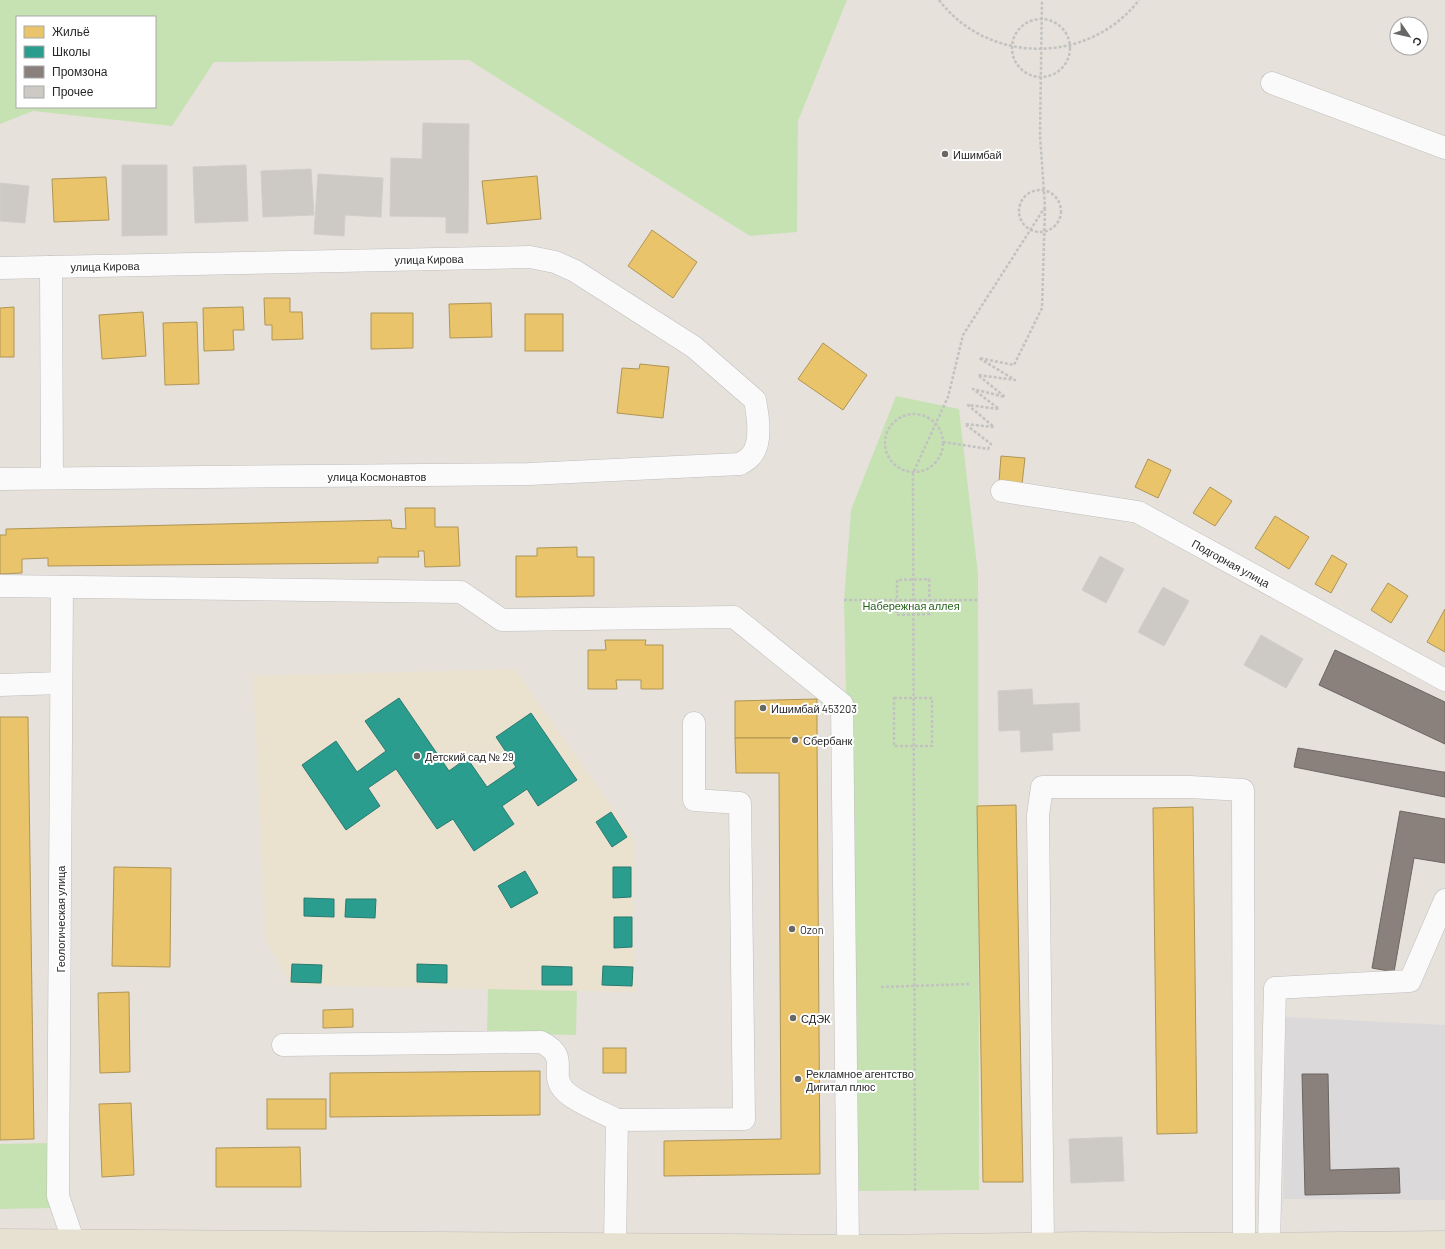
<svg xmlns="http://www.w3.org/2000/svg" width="1445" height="1249" viewBox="0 0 1445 1249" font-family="Barlow,sans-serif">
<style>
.industrial{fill:#dcd9db}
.education{fill:#eae1cf}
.green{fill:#c6e2b3;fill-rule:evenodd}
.homes{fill:#e9c46a;stroke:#af9556}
.schools{fill:#2a9d8f;stroke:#297a70}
.industry{fill:#8a817c;stroke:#6c6662}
.building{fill:#cdcac5;stroke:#d1cdc8}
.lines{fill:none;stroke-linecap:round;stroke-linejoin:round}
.minor-casing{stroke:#bfbdbd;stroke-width:23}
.major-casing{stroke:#bfbdbb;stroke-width:23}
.path{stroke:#c2c2c1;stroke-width:2.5;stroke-dasharray:3 2;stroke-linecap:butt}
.minor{stroke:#fbfafa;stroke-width:22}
.major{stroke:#e6e1d1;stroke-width:22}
.poi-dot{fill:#6a6866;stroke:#fff;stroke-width:1.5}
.labels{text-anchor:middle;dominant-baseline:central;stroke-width:4;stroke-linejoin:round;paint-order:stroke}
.poi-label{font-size:11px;fill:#272727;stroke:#fff;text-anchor:start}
.street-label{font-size:11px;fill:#272727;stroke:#fff}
.park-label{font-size:11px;fill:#256318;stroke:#fff}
</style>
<rect width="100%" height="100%" fill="#e6e1db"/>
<polygon class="industrial" points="1286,1017 1445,1025 1445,1200 1283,1199"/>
<polygon class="education" points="515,669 633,837 635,992 290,985 266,940 253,676"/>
<g class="green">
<path d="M0,0H847L798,121L797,232L750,236L469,60L214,62L172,126L33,111L0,124ZM17,17H155V107H17Z"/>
<polygon points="896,396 959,409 978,574 979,1190 857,1191 844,600 851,510"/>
<polygon points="488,989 577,991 576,1035 487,1033"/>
<polygon points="50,1143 50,1208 0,1209 0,1144"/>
</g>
<g class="homes">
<polygon points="537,176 541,219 487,224 482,181"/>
<polygon points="106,177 109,220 54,222 52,179"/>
<polygon points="652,230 697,262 673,298 628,266"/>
<polygon points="264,298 290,298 290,312 302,312 303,339 272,340 272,325 265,325"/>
<polygon points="491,303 492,337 450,338 449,304"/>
<polygon points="14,307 14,357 0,357 0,308"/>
<polygon points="243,307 244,330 233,330 234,350 204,351 203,308"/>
<polygon points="143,312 146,356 102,359 99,315"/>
<polygon points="371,313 413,313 413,348 371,349"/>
<rect x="525" y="314" width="38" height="37"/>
<polygon points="197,322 199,384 165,385 163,323"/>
<polygon points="823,343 867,375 843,410 798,379"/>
<polygon points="640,364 669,367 663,418 617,413 622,368 639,369"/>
<polygon points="1001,456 1025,458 1022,484 999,482"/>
<polygon points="1148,459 1171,470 1158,498 1135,487"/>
<polygon points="1210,487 1232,501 1215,526 1193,513"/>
<polygon points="405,508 435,508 435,527 458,527 460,566 425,567 424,551 418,551 419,557 378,557 378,563 48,566 48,558 22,559 22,573 0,574 0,535 6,535 6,529 391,520 392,528 406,529"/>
<polygon points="1275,516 1309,537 1289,569 1255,548"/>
<polygon points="577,547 577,557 594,557 594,596 516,597 516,556 537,556 537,548"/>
<polygon points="1332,555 1347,564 1331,593 1315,584"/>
<polygon points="1388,583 1408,596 1391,623 1371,610"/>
<polygon points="1445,609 1445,652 1427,642"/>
<polygon points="605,640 646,640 645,645 663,645 663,689 641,689 641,680 616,680 617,689 588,689 588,650 606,650"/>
<polygon points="817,699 817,738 735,738 735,701"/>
<polygon points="0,717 28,717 34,1139 0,1140"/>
<polygon points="735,738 817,738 820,1174 664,1176 664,1141 781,1139 779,773 736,773"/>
<polygon points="1016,805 1023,1182 983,1182 977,806"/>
<polygon points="1193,807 1197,1133 1157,1134 1153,808"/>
<polygon points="114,867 171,868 170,967 112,966"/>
<polygon points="129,992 130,1072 100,1073 98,993"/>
<polygon points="353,1009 353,1027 323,1028 323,1010"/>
<rect x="603" y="1048" width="23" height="25"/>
<polygon points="540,1071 540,1115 330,1117 330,1073"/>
<rect x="267" y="1099" width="59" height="30"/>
<polygon points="131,1103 134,1175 102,1177 99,1104"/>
<polygon points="300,1147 301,1187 216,1187 216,1148"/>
</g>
<g class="schools">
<polygon points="399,698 449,771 467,758 487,787 516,767 496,737 531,713 577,780 538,806 527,789 502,806 514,824 474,851 453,819 437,829 396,769 368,788 380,806 346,830 302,765 336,741 357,772 386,751 365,721"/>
<polygon points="611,812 627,837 612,847 596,822"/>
<polygon points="613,867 631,867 631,897 613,898"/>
<polygon points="525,871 538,893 511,908 498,886"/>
<polygon points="304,898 334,899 334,917 304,916"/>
<polygon points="346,899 376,899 375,918 345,917"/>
<polygon points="614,917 632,917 632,947 614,948"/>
<polygon points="292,964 322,965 321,983 291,982"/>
<polygon points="417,964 447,965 447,983 417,982"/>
<polygon points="542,966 572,967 572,985 542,985"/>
<polygon points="603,966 633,967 632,986 602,985"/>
</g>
<g class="industry">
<polygon points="1335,650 1445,702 1445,744 1319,685"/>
<polygon points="1298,748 1443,772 1445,772 1445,797 1294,767"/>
<polygon points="1400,811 1445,819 1445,863 1414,858 1394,972 1372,968"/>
<polygon points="1302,1074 1328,1074 1330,1170 1399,1168 1400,1193 1305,1195"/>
</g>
<g class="building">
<polygon points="423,123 469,124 468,233 446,233 446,217 390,216 391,158 422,159"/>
<polygon points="122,165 167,165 167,235 122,236"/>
<polygon points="246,165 248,221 195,223 193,167"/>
<polygon points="311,169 314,215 263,217 261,171"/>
<polygon points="318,174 383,178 381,217 345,215 344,236 314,234"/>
<polygon points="0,183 29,186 25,223 0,221"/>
<polygon points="1100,556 1124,569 1106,603 1082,590"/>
<polygon points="1163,587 1189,601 1164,646 1138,632"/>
<polygon points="1261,635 1303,659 1286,688 1244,665"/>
<polygon points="1032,689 1033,705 1079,703 1080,731 1052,733 1053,750 1021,752 1020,730 999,731 998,691"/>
<polygon points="1122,1137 1124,1181 1071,1183 1069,1139"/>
</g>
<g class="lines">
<defs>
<g id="minor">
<polyline points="1272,83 1445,148"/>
<polyline points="51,267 52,478"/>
<path d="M0,268L530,257L555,262L575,271L694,347L755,400C758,416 763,444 750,457C747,460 743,462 740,464L529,474L0,479"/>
<polyline points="1002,491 1138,512 1445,680"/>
<polyline points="0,586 461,592 502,620 734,617 842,704 848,1246"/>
<polyline points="62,587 58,1196 73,1240 73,1249"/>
<polyline points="0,685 61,683"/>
<path d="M283,1045L541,1042C571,1057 549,1072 563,1089C573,1101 602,1112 617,1120"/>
<polyline points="1043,1243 1038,815 1042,787 1190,787 1243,790 1244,1244"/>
<polyline points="1269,1243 1275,988 1410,981 1445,900"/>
<polyline points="615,1244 617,1120 744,1119 740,803 694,800 694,723"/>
</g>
<polyline id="major" points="0,1240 874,1246 1082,1243 1244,1244 1445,1242"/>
</defs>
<use href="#minor" class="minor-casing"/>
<use href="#major" class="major-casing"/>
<g class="path">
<path d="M939,0C988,65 1089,65 1139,0"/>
<circle cx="1041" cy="48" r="29"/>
<circle cx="1040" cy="211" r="21"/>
<circle cx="914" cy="443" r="29"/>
<polyline points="943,442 988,449 991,444 965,424 994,427 968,405 999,409 973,389 1005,397 978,375 1015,380 979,358 1014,365 1042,308 1045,207"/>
<polygon points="929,579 930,614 897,615 897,580"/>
<polyline points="844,600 978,600"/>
<rect x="894" y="698" width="38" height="48"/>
<polyline points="881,987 969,984"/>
<polyline points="915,1191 913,473 948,397 963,335 1045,207 1040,135 1042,0"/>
</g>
<use href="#minor" class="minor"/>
<use href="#major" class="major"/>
</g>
<g class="poi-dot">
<circle cx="945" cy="154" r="4"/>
<circle cx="763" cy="708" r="4"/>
<circle cx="795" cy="740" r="4"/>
<circle cx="417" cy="756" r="4"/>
<circle cx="792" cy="929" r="4"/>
<circle cx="793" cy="1018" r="4"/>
<circle cx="798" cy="1079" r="4"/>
</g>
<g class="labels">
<g class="poi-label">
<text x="953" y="154">Ишимбай</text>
<text x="771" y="708">Ишимбай 453203</text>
<text x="803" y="740">Сбербанк</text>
<text x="425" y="756">Детский сад № 29</text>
<text x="800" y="929">Ozon</text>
<text x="801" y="1018">СДЭК</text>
<text x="806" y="1073">Рекламное агентство<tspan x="806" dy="13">Дигитал плюс</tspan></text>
</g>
<g class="street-label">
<text transform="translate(429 259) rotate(-1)">улица Кирова</text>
<text transform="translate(105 266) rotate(-1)">улица Кирова</text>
<text x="377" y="476">улица Космонавтов</text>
<text transform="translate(1231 563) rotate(29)">Подгорная улица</text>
<text transform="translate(60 919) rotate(-90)">Геологическая улица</text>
</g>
<g class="park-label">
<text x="911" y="605">Набережная аллея</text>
</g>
</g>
<rect x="16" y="16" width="140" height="92" fill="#ffffff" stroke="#a9a9a9"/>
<rect x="24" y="26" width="20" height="12" fill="#e9c46a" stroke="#a9a9a9"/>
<text x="52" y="36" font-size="12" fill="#272727">Жильё</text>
<rect x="24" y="46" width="20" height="12" fill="#2a9d8f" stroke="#a9a9a9"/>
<text x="52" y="56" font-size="12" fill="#272727">Школы</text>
<rect x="24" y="66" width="20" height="12" fill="#8a817c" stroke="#a9a9a9"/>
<text x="52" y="76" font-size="12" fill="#272727">Промзона</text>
<rect x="24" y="86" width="20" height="12" fill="#cdcac5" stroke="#a9a9a9"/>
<text x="52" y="96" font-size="12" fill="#272727">Прочее</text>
<g transform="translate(1409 36) rotate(124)"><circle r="19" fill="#ffffff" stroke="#a9a9a9"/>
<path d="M0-3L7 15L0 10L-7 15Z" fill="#6a6866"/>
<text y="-6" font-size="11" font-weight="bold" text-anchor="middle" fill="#272727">С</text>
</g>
</svg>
